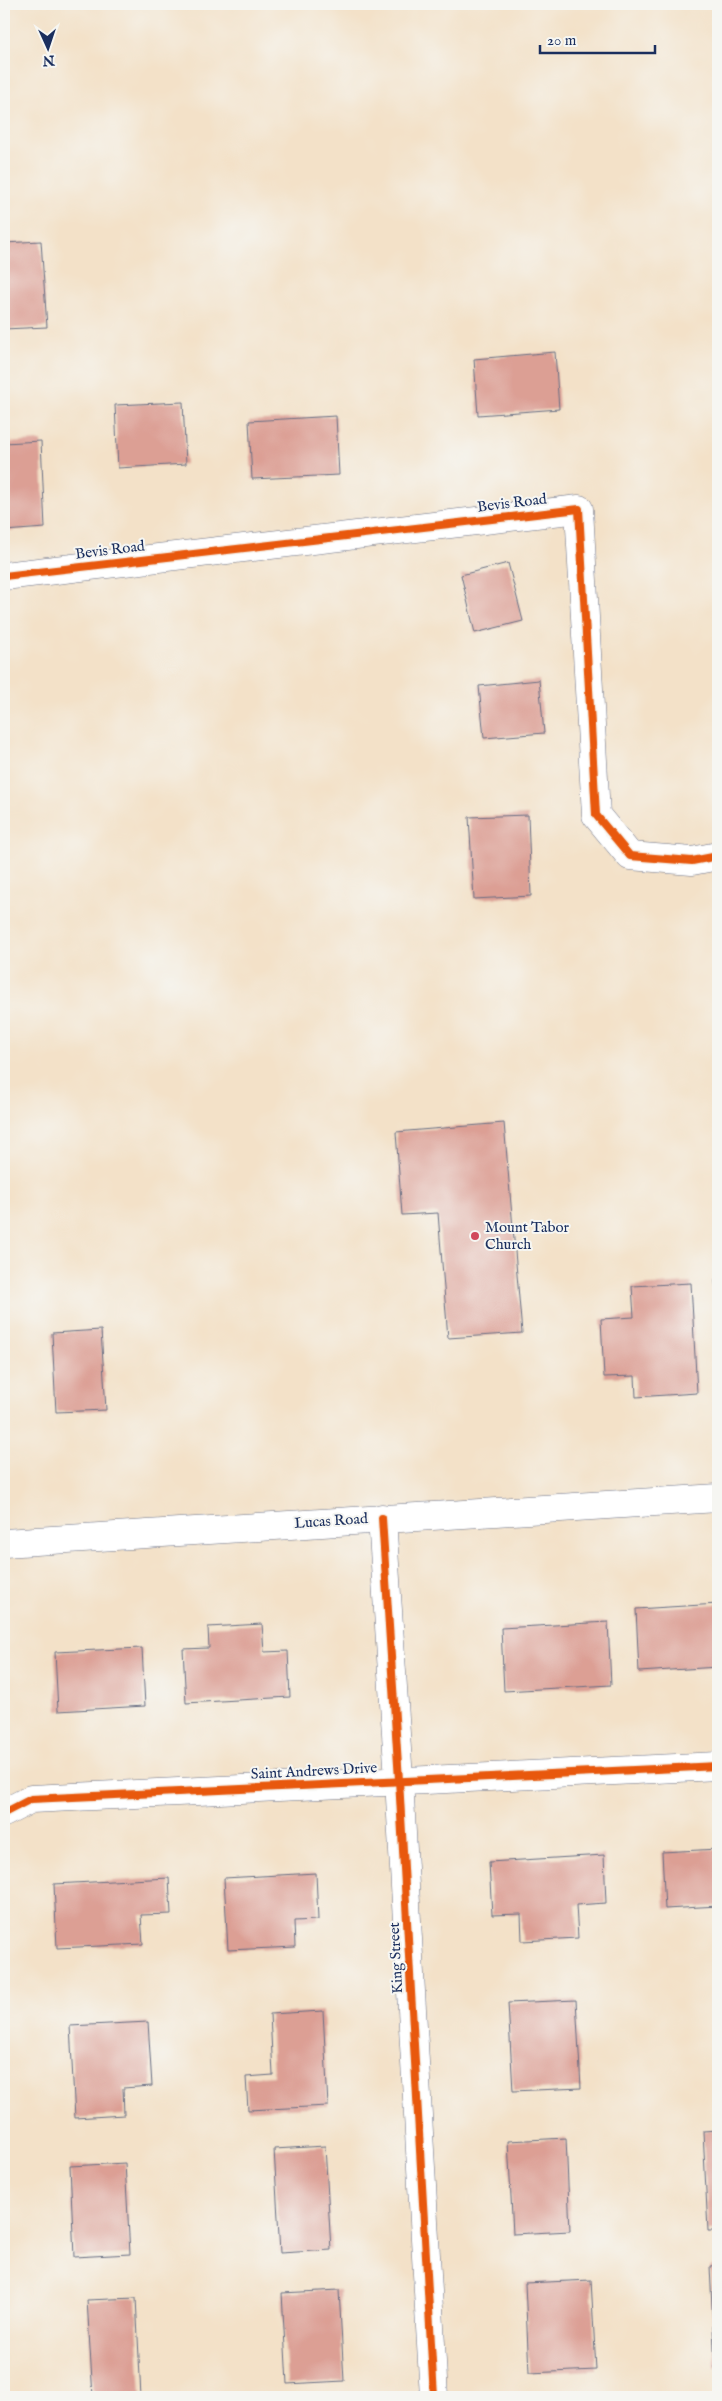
<svg xmlns="http://www.w3.org/2000/svg" width="722" height="2401" viewBox="0 0 722 2401" font-family="'IM FELL English',serif">
<style>
.building{fill:#dc9f94}
.lines{fill:none;stroke-linecap:round;stroke-linejoin:round}
.minor-casing{stroke:#676d83;stroke-width:29}
.minor{stroke:#fff;stroke-width:28}
.cycleway-casing{stroke:#f6f6f2;stroke-width:11}
.cycleway{stroke:#e8590c;stroke-width:8}
.poi-dot{fill:#d1495b;stroke:#f6f6f2;stroke-width:2}
.labels{text-anchor:middle;dominant-baseline:central;stroke-width:4;stroke-linejoin:round;paint-order:stroke}
.street-label{font-size:15px;fill:#1b2f5e;stroke:#f6f6f2}
.poi-label{font-size:15px;fill:#1b2f5e;stroke:#f6f6f2;text-anchor:start}
</style>
<rect width="100%" height="100%" fill="#f6f6f2"/>
<filter id="ink" filterUnits="userSpaceOnUse"><feTurbulence type="fractalNoise" baseFrequency=".02" numOctaves="2"/><feDisplacementMap in="SourceGraphic" scale="10" xChannelSelector="R" yChannelSelector="G"/><feConvolveMatrix kernelMatrix="1 2 1 2 8 2 1 2 1" color-interpolation-filters="sRGB"/></filter>
<filter id="wash" filterUnits="userSpaceOnUse"><feTurbulence type="fractalNoise" baseFrequency=".0096" numOctaves="4" result="noise"/><feDisplacementMap in="SourceGraphic" scale="20" xChannelSelector="R" yChannelSelector="G"/><feGaussianBlur stdDeviation="1.12" result="paint"/><feColorMatrix in="noise" values="0 0 0 0 0 0 0 0 0 0 0 0 0 0 0 0 0 1.4 0 .05"/><feComposite in="paint" operator="in"/></filter>
<g filter="url(#wash)">
<rect width="100%" height="100%" fill="#f3e1c8"/>
<g id="blocks">
<g class="building">
<polygon points="41,241 47,327 4,329 4,243"/>
<polygon points="555,352 559,409 478,415 474,359"/>
<polygon points="183,402 186,464 118,468 115,405"/>
<polygon points="336,416 339,475 252,479 249,421"/>
<polygon points="41,441 45,528 4,531 4,443"/>
<polygon points="508,563 523,621 475,633 461,575"/>
<polygon points="539,680 544,733 484,738 479,686"/>
<polygon points="528,815 531,896 474,899 469,817"/>
<polygon points="504,1123 522,1333 448,1338 438,1213 402,1215 396,1132"/>
<polygon points="715,1279 718,1279 718,1309 717,1310"/>
<polygon points="691,1283 697,1393 636,1397 635,1376 604,1377 601,1319 634,1317 632,1286"/>
<polygon points="101,1330 106,1410 56,1412 52,1333"/>
<polygon points="718,1604 718,1667 639,1672 636,1609"/>
<polygon points="608,1622 611,1685 504,1691 501,1628"/>
<polygon points="262,1624 264,1652 288,1651 290,1697 186,1703 183,1649 209,1648 208,1627"/>
<polygon points="142,1648 145,1706 58,1711 55,1652"/>
<polygon points="718,1849 718,1906 665,1909 662,1852"/>
<polygon points="604,1855 606,1903 576,1905 578,1938 522,1941 521,1914 492,1915 489,1862"/>
<polygon points="316,1873 318,1920 294,1921 295,1947 228,1950 224,1878"/>
<polygon points="169,1878 171,1914 141,1915 143,1944 57,1948 54,1884"/>
<polygon points="576,2000 581,2088 513,2091 508,2003"/>
<polygon points="323,2011 328,2106 248,2110 246,2077 273,2075 270,2014"/>
<polygon points="148,2022 152,2086 123,2088 124,2115 75,2118 70,2026"/>
<polygon points="718,2130 718,2231 708,2231 703,2131"/>
<polygon points="566,2138 570,2231 513,2234 508,2141"/>
<polygon points="325,2146 331,2250 280,2253 274,2149"/>
<polygon points="125,2163 130,2254 74,2257 70,2166"/>
<polygon points="718,2265 718,2368 715,2368 710,2266"/>
<polygon points="591,2280 596,2370 529,2373 525,2283"/>
<polygon points="339,2290 344,2381 287,2384 282,2293"/>
<polygon points="136,2298 141,2397 93,2397 87,2300"/>
</g>
</g>
</g>
<g filter="url(#ink)">
<use href="#blocks" fill-opacity="0" stroke="#676d83" stroke-width="1"/>
<g class="lines">
<defs>
<g id="minor">
<polyline points="4,576 579,509 596,815 630,856 692,861 718,856"/>
<polyline points="382,1518 399,1780 434,2397"/>
<polyline points="4,1543 718,1498"/>
<polyline points="4,1813 31,1799 718,1766"/>
</g>
</defs>
<use href="#minor" class="minor-casing"/>
<use href="#minor" class="minor"/>
<defs>
<g id="cycleway">
<polyline points="4,576 579,509 596,815 630,856 692,861 718,856"/>
<polyline points="382,1518 399,1780 434,2397"/>
<polyline points="4,1813 31,1799 718,1766"/>
</g>
</defs>
<use href="#cycleway" class="cycleway-casing"/>
<use href="#cycleway" class="cycleway"/>
</g>
</g>
<circle class="poi-dot" cx="475" cy="1236" r="5"/>
<g class="labels">
<g class="street-label">
<text transform="translate(512 503) rotate(-7)">Bevis Road</text>
<text transform="translate(110 550) rotate(-7)">Bevis Road</text>
<text transform="translate(331 1521) rotate(-4)">Lucas Road</text>
<text transform="translate(314 1771) rotate(-3)">Saint Andrews Drive</text>
<text transform="translate(396 1958) rotate(-93)">King Street</text>
</g>
<g class="poi-label">
<text x="485" y="1227">Mount Tabor<tspan x="485" dy="17">Church</tspan></text>
</g>
</g>
<rect width="722" height="2401" fill="none" stroke="#f6f6f2" stroke-width="20"/>
<g transform="translate(48 48) rotate(177)" stroke="#f6f6f2" stroke-width="4" paint-order="stroke">
<path d="M0-4L9 19L0 12L-9 19Z" fill="#1b2f5e"/>
<text y="-8" font-size="14" font-weight="bold" text-anchor="middle" fill="#1b2f5e">N</text>
</g>
<path d="M540 45v8h115v-8" fill="none" stroke="#1b2f5e" stroke-width="2.5"/>
<text x="547" y="45" font-size="15" fill="#1b2f5e" stroke="#f6f6f2" stroke-width="4" paint-order="stroke">20 m</text>
</svg>
